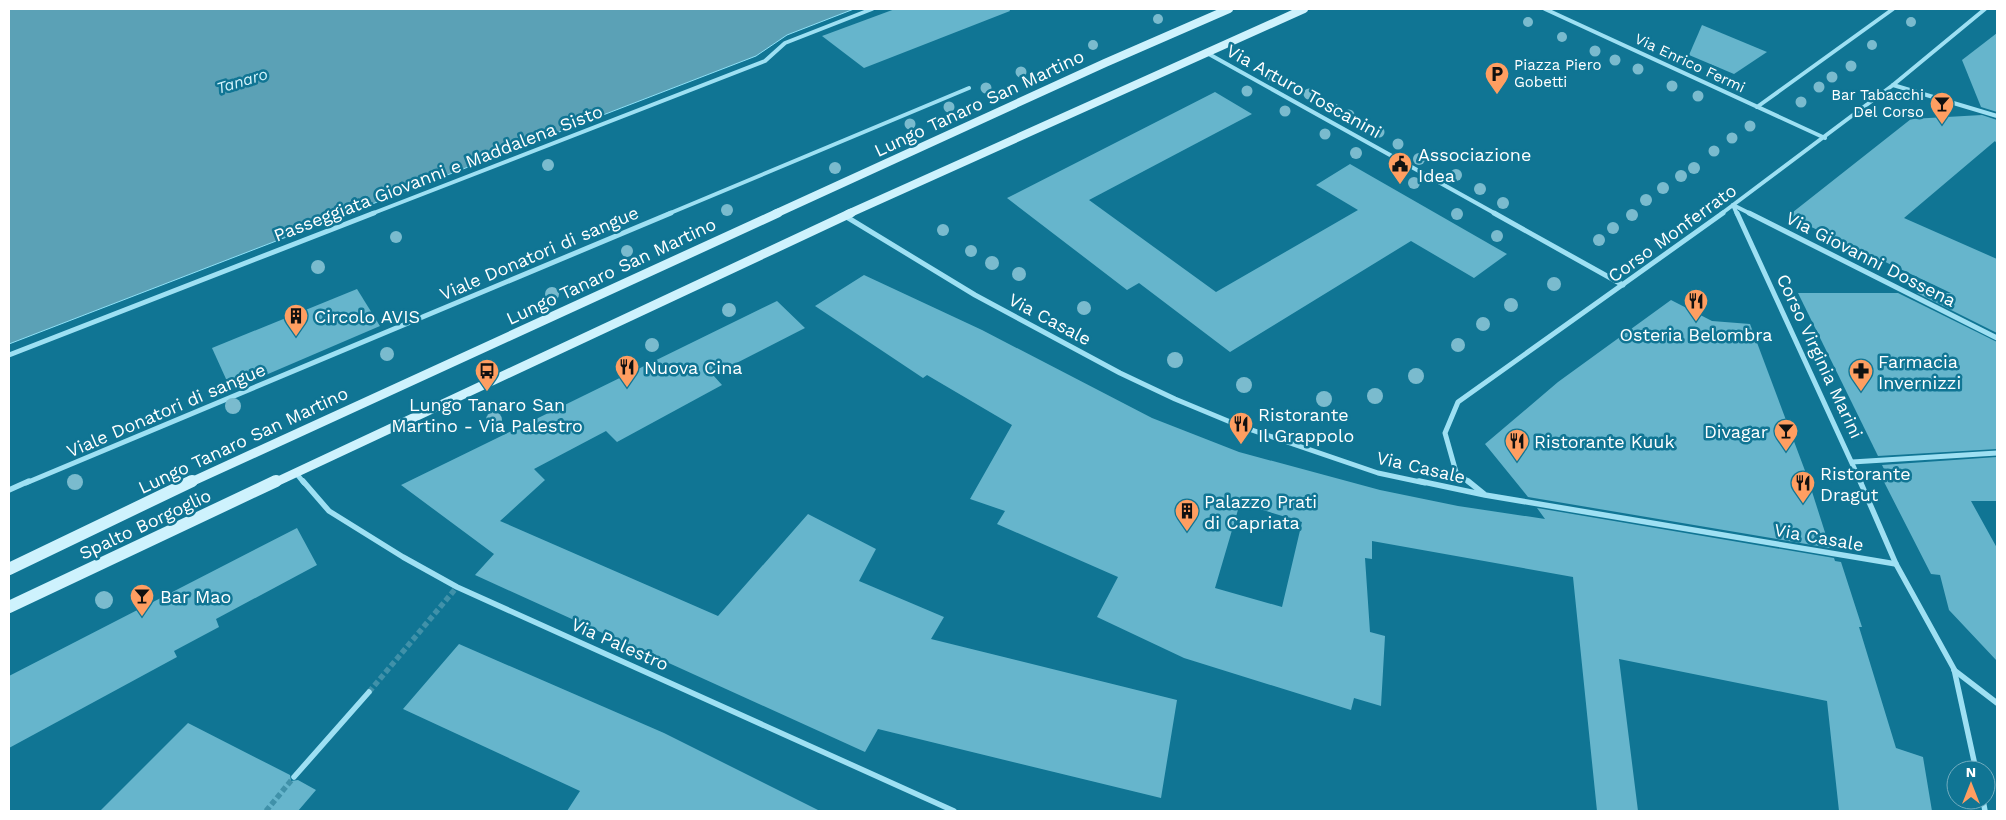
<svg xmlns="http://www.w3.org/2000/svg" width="2006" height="820" viewBox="0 0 2006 820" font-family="'Work Sans',sans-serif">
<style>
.water{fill:#5ba1b6;stroke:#90e1f7}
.building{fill:#66b5cc;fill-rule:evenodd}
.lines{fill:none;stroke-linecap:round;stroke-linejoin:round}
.street-tunnel{stroke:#4091a9;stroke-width:5.5;stroke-dasharray:5.5 3;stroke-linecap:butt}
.street-far2{stroke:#9ee0f3;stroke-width:4}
.street-far1{stroke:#9ee0f3;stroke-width:5}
.street{stroke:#9ee0f3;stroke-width:5.5}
.secondary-far2{stroke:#cef2fd;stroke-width:8}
.secondary-far1{stroke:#cef2fd;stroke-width:9}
.secondary{stroke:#cef2fd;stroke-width:12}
.tree{fill:#7abbce}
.labels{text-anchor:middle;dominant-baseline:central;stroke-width:5;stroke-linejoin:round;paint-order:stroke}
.far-street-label{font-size:15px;fill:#fff;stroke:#107594}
.far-poi-label{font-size:15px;fill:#fff;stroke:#107594;text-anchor:start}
.far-water-label{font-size:16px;font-style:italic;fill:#d4f4fc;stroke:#107594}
.street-label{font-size:18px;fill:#fff;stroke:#107594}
.poi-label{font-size:18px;fill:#fff;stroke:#107594;text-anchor:start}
</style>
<rect width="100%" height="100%" fill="#107594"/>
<polygon class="water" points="9,9 854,9 787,35 756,56 9,344"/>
<g class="building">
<polygon points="895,9 1009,9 1010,11 864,68 822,36"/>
<polygon points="1702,25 1767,52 1734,74 1689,55"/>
<polygon points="1997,33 1997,112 1981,107 1962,60"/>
<polygon points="1215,92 1252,114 1089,200 1216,292 1358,210 1316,185 1350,164 1507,254 1474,278 1411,241 1230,352 1139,283 1127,290 1007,198"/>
<polygon points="1982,115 1997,120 1997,144 1995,141 1904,218 1997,259 1997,333 1917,293 1951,293 1788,216 1911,119"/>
<path d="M864,275L982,330L1152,418L1239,452L1380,490L1458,506L1545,519L1537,508L1834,558L1835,561L1841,562L1862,627H1859L1896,748L1923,757L1932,811H1839L1827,701L1619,659L1638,811H1597L1573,577L1372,541V559L1365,558L1370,632L1385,636L1381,706L1354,698L1351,710L1184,658L1097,617L1118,577L997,524L1005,511L970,499L1012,425L927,375L923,378L815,306ZM1240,503L1302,522L1282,607L1215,588Z"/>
<polygon points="357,289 380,326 231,390 212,348"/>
<polygon points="1798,293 1898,293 1997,342 1997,449 1878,456"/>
<polygon points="1671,300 1712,321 1750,324 1807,476 1830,548 1528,497 1485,444 1558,382"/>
<polygon points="777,301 805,328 713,375 722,385 617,442 606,431 534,469 545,480 500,521 718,616 808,514 876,549 859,581 944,617 931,639 1177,700 1161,798 878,729 865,752 475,575 494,554 401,485"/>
<polygon points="1997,457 1997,501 1971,501 1997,548 1997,661 1949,610 1940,575 1931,574 1882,478 1889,479 1882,465"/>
<polygon points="297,528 317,565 216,619 219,627 174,651 177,657 9,748 9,676"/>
<polygon points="459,644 664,733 820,811 567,811 580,791 403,709"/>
<polygon points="188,723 290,775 291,781 298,780 316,790 298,811 100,811"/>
</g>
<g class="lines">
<g class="street-tunnel">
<polyline points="369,692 457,587"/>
<polyline points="266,811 294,777"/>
</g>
<g class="street-far2">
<polyline points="1545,9 1825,138"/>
<polyline points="1207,53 1496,214"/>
<polyline points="1893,85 1997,116"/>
<polyline points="1757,107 1893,9"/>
<polyline points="1733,205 1737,214"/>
<polyline points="1733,205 1751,214"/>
<polyline points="371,214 765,61 785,43 872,9"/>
<polyline points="668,214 969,88"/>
<polyline points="1721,214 1893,85 1985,9"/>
</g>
<g class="street-far1">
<polyline points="1494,213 1623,285"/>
<polyline points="1737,213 1861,483"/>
<polyline points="1749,213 1997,338"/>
<polyline points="845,216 975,295 1120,373 1175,399 1240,426 1378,473 1425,483"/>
<polyline points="9,355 374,213"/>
<polyline points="1852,462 1997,453"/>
<polyline points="296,473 304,483"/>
<polyline points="26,483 671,213"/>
<polyline points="1470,483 1456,472 1445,433 1458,402 1723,213"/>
</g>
<g class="street">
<polyline points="303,481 329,511 403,557 457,587 954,811"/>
<polyline points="1419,481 1485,495 1896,564"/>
<polyline points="1468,481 1484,494"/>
<polyline points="1860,481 1896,564 1954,669 1976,770"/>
<polyline points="9,490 29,481"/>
<polyline points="1954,670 1997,703"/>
<polyline points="294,777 369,692"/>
<polyline points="1983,800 1985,811"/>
</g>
<g class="secondary-far2">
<polyline points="775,214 1105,63 1229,9"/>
<polyline points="848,214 1304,9"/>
</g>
<g class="secondary-far1">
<polyline points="189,483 778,213"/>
<polyline points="274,483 851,213"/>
</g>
<g class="secondary">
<polyline points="9,569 192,481"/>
<polyline points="9,607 276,481"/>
</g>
</g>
<g class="tree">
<circle cx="1158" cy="19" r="5"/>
<circle cx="1528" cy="22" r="5"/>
<circle cx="1911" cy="22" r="5"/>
<circle cx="1562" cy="37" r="5"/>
<circle cx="1093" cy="45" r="5"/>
<circle cx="1872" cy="45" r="5"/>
<circle cx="1595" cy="51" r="5.5"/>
<circle cx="1615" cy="60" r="5.5"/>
<circle cx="1851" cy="66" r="5.5"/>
<circle cx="1638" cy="69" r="5.5"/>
<circle cx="1021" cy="72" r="5.5"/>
<circle cx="1271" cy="75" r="5.5"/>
<circle cx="1832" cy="77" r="5.5"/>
<circle cx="1672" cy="86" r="5.5"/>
<circle cx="1819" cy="87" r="5.5"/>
<circle cx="986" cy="88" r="5.5"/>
<circle cx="1247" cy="91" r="5.5"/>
<circle cx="1309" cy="94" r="5.5"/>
<circle cx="1698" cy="96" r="5.5"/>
<circle cx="1801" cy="102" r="5.5"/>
<circle cx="949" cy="107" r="5.5"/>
<circle cx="1334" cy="109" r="5.5"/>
<circle cx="1285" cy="111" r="5.5"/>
<circle cx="1349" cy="115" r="5.5"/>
<circle cx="910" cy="124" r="5.5"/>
<circle cx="1750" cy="126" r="5.5"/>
<circle cx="1379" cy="132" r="5.5"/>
<circle cx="1325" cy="134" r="5.5"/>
<circle cx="1732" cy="138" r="5.5"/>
<circle cx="1398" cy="144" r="5.5"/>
<circle cx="1714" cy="151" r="5.5"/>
<circle cx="1356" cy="153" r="6"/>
<circle cx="1419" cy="159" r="6"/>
<circle cx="548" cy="165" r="6"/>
<circle cx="835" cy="168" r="6"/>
<circle cx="1694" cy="168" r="6"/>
<circle cx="1456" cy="175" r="6"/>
<circle cx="1681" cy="176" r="6"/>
<circle cx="1414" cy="183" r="6"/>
<circle cx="1663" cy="188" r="6"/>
<circle cx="1480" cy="189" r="6"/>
<circle cx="1646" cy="200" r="6"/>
<circle cx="1503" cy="203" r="6"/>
<circle cx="727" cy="210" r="6"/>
<circle cx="1457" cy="214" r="6"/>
<circle cx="1632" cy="215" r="6"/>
<circle cx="1613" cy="228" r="6"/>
<circle cx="943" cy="230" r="6"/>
<circle cx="1497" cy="236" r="6"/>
<circle cx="396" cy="237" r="6"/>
<circle cx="1599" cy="240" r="6"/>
<circle cx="627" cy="251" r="6"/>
<circle cx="971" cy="251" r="6"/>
<circle cx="992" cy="263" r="7"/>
<circle cx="318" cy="267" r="7"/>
<circle cx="1019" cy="274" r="7"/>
<circle cx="1554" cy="284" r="7"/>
<circle cx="552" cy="294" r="7"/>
<circle cx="1511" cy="305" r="7"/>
<circle cx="1084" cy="308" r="7"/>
<circle cx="729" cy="310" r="7"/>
<circle cx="1483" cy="324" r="7"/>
<circle cx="652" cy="345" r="7"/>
<circle cx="1458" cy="345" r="7"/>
<circle cx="387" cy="354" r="7"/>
<circle cx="1175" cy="360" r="8"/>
<circle cx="1416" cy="376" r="8"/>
<circle cx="1244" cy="385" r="8"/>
<circle cx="1375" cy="396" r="8"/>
<circle cx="1324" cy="399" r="8"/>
<circle cx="233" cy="406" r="8"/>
<circle cx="494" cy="420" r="8"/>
<circle cx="75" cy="482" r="8"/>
<circle cx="104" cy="600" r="9"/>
</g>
<defs>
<symbol id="parking-pin" viewBox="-11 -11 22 30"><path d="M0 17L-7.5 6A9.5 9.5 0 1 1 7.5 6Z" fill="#ff9e61" stroke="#107594"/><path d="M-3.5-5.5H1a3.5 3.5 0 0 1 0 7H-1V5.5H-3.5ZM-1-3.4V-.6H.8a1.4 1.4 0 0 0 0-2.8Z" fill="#111"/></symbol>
<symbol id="bar-pin" viewBox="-11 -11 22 30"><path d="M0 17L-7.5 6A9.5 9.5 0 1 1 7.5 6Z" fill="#ff9e61" stroke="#107594"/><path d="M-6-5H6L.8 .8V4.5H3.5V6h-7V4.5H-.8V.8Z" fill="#111"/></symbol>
<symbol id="civic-pin" viewBox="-11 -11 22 30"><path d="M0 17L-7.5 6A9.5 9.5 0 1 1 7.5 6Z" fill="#ff9e61" stroke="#107594"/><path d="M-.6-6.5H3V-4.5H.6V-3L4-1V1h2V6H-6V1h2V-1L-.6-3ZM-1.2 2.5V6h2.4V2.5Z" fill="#111"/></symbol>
<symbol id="restaurant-pin" viewBox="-11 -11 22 30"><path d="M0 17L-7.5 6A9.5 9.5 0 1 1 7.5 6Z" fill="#ff9e61" stroke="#107594"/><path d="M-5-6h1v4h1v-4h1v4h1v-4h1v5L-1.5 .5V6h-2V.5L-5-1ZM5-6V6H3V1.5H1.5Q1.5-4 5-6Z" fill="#111"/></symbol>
<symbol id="building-pin" viewBox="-11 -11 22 30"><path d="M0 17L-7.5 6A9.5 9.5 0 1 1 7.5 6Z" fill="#ff9e61" stroke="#107594"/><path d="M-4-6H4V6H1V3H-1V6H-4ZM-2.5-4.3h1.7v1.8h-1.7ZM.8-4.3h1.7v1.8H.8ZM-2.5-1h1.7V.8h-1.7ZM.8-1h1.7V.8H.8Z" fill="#111"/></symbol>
<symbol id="bus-pin" viewBox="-11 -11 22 30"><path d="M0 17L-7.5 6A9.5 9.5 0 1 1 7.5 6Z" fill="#ff9e61" stroke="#107594"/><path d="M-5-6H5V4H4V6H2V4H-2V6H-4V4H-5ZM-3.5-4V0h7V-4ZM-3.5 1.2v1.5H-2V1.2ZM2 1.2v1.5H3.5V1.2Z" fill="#111"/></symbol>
<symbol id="pharmacy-pin" viewBox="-11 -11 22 30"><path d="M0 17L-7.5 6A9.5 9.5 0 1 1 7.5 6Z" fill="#ff9e61" stroke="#107594"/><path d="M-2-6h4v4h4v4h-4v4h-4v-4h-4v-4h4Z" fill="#111"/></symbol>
</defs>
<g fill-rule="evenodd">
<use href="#parking-pin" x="1483" y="60" width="28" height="38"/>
<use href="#bar-pin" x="1928" y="90" width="28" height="38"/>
<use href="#civic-pin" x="1386" y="150" width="28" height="38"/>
<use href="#restaurant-pin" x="1682" y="287" width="28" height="38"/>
<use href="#building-pin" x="282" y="302" width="28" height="38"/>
<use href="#restaurant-pin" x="613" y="353" width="28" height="38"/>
<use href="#bus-pin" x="473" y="357" width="28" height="38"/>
<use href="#pharmacy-pin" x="1847" y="357" width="28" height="38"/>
<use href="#restaurant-pin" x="1227" y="410" width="28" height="38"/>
<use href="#bar-pin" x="1772" y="417" width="28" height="38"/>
<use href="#restaurant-pin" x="1503" y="427" width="28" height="38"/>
<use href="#restaurant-pin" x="1789" y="469" width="28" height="38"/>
<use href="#building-pin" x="1173" y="497" width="28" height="38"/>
<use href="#bar-pin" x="128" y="582" width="28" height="38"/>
</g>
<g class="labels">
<g class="far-street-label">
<text transform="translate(1690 63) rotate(25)">Via Enrico Fermi</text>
</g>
<g class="far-poi-label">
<text x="1514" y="65">Piazza Piero<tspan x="1514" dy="17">Gobetti</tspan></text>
<text x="1924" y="95" text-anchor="end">Bar Tabacchi<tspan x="1924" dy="17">Del Corso</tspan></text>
</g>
<g class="far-water-label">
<text transform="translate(242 81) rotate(-17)">Tanaro</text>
</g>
<g class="street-label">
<text transform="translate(1304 91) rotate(29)">Via Arturo Toscanini</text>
<text transform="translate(979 103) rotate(-25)">Lungo Tanaro San Martino</text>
<text transform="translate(438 173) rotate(-21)">Passeggiata Giovanni e Maddalena Sisto</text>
<text transform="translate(1672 233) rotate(-36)">Corso Monferrato</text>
<text transform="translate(539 253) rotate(-23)">Viale Donatori di sangue</text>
<text transform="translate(1871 259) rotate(27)">Via Giovanni Dossena</text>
<text transform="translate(611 271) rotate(-25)">Lungo Tanaro San Martino</text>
<text transform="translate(1050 319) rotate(28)">Via Casale</text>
<text transform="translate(1820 356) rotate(65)">Corso Virginia Marini</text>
<text transform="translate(166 410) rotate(-23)">Viale Donatori di sangue</text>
<text transform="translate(243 440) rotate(-25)">Lungo Tanaro San Martino</text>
<text transform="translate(1421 467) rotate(13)">Via Casale</text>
<text transform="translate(145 524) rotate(-25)">Spalto Borgoglio</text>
<text transform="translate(1819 537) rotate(10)">Via Casale</text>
<text transform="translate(620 644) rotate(24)">Via Palestro</text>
</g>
<g class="poi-label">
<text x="1418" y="154">Associazione<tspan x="1418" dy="21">Idea</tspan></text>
<text x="314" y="316">Circolo AVIS</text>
<text x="1696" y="334" text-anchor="middle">Osteria Belombra</text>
<text x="1878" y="361">Farmacia<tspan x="1878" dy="21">Invernizzi</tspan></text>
<text x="644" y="367">Nuova Cina</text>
<text x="487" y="404" text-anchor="middle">Lungo Tanaro San<tspan x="487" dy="21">Martino - Via Palestro</tspan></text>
<text x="1258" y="414">Ristorante<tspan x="1258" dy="21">Il Grappolo</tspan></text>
<text x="1768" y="431" text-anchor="end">Divagar</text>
<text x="1534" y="441">Ristorante Kuuk</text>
<text x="1820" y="473">Ristorante<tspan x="1820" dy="21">Dragut</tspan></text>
<text x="1204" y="501">Palazzo Prati<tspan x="1204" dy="21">di Capriata</tspan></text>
<text x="160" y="596">Bar Mao</text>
</g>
</g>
<rect width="2006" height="820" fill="none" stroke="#ffffff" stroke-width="20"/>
<g transform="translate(1971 785)"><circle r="24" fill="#107594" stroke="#70acbf"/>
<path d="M0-4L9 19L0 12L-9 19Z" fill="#ff9e61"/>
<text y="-8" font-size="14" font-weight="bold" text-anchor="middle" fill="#ffffff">N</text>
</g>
</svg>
